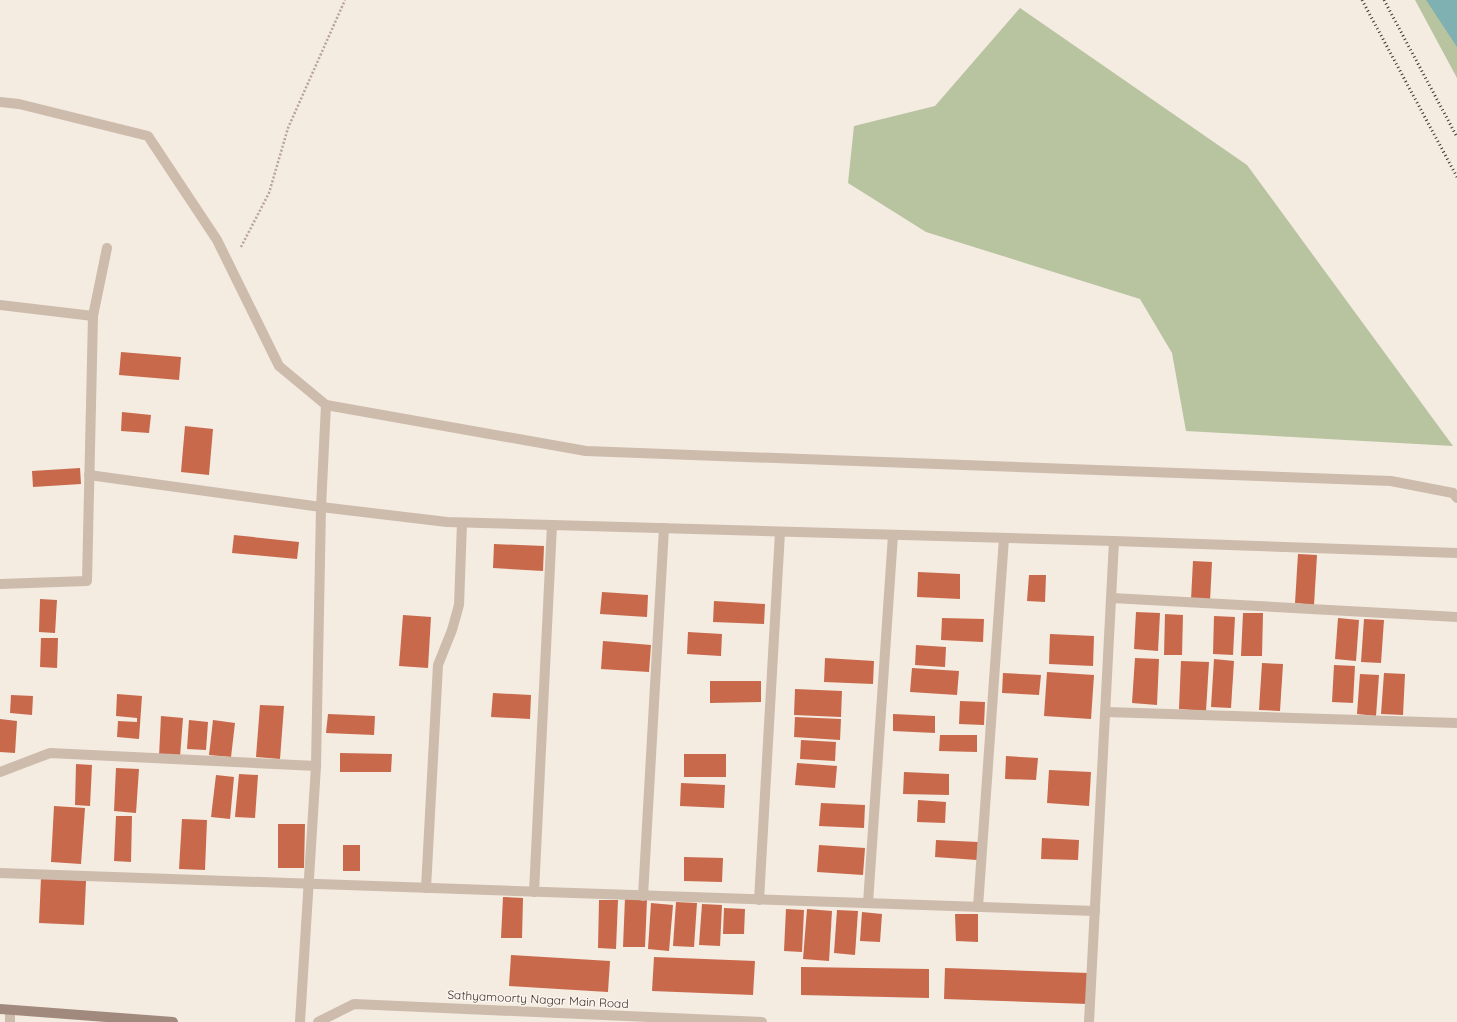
<svg xmlns="http://www.w3.org/2000/svg" width="1457" height="1022" viewBox="0 0 1457 1022" font-family="Quicksand,sans-serif">
<style>
.green{fill:#b8c4a0}
.water{fill:#7fb0b2}
.building{fill:#c8694b}
.lines{fill:none;stroke-linecap:round;stroke-linejoin:round}
.path{stroke:#b9a596;stroke-width:2.5;stroke-dasharray:2 2;stroke-linecap:butt}
.service{stroke:#cdbbac;stroke-width:10}
.minor{stroke:#cdbbac;stroke-width:10}
.tertiary{stroke:#cdbbac;stroke-width:10}
.secondary{stroke:#a18a7d;stroke-width:10}
.rail{stroke:#3b302b;stroke-width:3;stroke-dasharray:1 3;stroke-linecap:butt}
.labels{text-anchor:middle;dominant-baseline:central;stroke-width:3;stroke-linejoin:round;paint-order:stroke}
.street-label{font-size:12px;fill:#3b302b;stroke:#fbf5ee}
</style>
<rect width="100%" height="100%" fill="#f4ebe1"/>
<g class="green">
<polygon points="1415,0 1457,0 1457,78"/>
<polygon points="1020,8 1247,165 1453,446 1186,431 1172,353 1140,299 926,232 848,183 854,126 935,106"/>
</g>
<polygon class="water" points="1426,0 1457,0 1457,47"/>
<g class="building">
<polygon points="121,352 181,357 179,380 119,375"/>
<polygon points="122,412 151,415 149,433 121,431"/>
<polygon points="185,426 213,429 209,475 181,472"/>
<polygon points="80,468 81,484 33,487 32,471"/>
<polygon points="234,535 299,542 297,559 232,553"/>
<polygon points="494,544 544,546 543,571 493,568"/>
<polygon points="1298,554 1317,555 1314,605 1295,603"/>
<polygon points="1193,561 1212,562 1210,601 1191,600"/>
<polygon points="918,572 960,574 960,599 917,597"/>
<polygon points="1029,575 1046,575 1045,602 1027,601"/>
<polygon points="602,592 648,595 647,617 600,614"/>
<polygon points="40,599 57,600 55,633 39,632"/>
<polygon points="714,601 765,604 764,624 713,622"/>
<polygon points="1136,612 1160,613 1158,651 1134,649"/>
<polygon points="1243,613 1263,613 1262,656 1241,656"/>
<polygon points="1165,614 1183,615 1182,655 1164,655"/>
<polygon points="403,615 431,617 428,668 399,666"/>
<polygon points="1214,616 1235,617 1233,655 1213,654"/>
<polygon points="942,618 984,619 983,642 941,640"/>
<polygon points="1338,618 1359,620 1356,661 1335,659"/>
<polygon points="1364,619 1384,620 1381,663 1361,662"/>
<polygon points="688,632 722,634 721,656 687,654"/>
<polygon points="1050,634 1094,636 1093,666 1049,664"/>
<polygon points="41,638 58,638 57,668 40,667"/>
<polygon points="603,641 651,645 649,672 601,669"/>
<polygon points="916,645 946,647 945,667 915,665"/>
<polygon points="825,658 874,661 873,684 824,682"/>
<polygon points="1135,658 1159,659 1157,705 1132,703"/>
<polygon points="1214,659 1234,661 1231,708 1211,707"/>
<polygon points="1181,661 1209,662 1206,711 1179,709"/>
<polygon points="1262,663 1283,664 1280,711 1259,710"/>
<polygon points="1334,665 1355,666 1353,703 1332,702"/>
<polygon points="912,668 959,671 957,695 910,692"/>
<polygon points="1047,672 1094,675 1091,719 1044,716"/>
<polygon points="1003,673 1041,675 1039,695 1002,693"/>
<polygon points="1384,673 1405,674 1403,715 1381,714"/>
<polygon points="1360,674 1379,675 1376,716 1357,714"/>
<polygon points="710,681 761,681 761,702 710,703"/>
<polygon points="795,689 842,691 841,717 794,715"/>
<polygon points="493,693 531,695 530,719 491,717"/>
<polygon points="117,694 142,696 139,739 117,737 118,721 137,722 137,718 116,716"/>
<polygon points="11,695 33,696 32,715 10,713"/>
<polygon points="960,701 985,702 984,725 959,724"/>
<polygon points="260,705 284,706 280,759 256,757"/>
<polygon points="328,714 375,716 374,735 326,733"/>
<polygon points="893,714 935,716 935,733 893,731"/>
<polygon points="161,716 183,718 180,757 159,756"/>
<polygon points="795,717 841,719 840,740 794,737"/>
<polygon points="0,719 17,721 15,753 0,752"/>
<polygon points="189,720 208,722 206,750 187,749"/>
<polygon points="213,720 235,723 231,757 209,755"/>
<polygon points="940,735 977,735 977,752 939,751"/>
<polygon points="801,740 836,742 835,761 800,759"/>
<polygon points="340,753 392,754 391,772 340,772"/>
<rect x="684" y="754" width="42" height="23"/>
<polygon points="1006,756 1038,758 1036,780 1005,779"/>
<polygon points="797,763 837,766 835,788 795,785"/>
<polygon points="76,764 92,765 90,806 75,805"/>
<polygon points="116,768 139,769 136,813 114,811"/>
<polygon points="1049,770 1091,772 1089,806 1047,803"/>
<polygon points="904,772 949,774 949,795 903,794"/>
<polygon points="239,774 258,775 255,818 235,817"/>
<polygon points="216,775 234,777 230,819 211,817"/>
<polygon points="681,783 725,785 724,808 680,806"/>
<polygon points="918,800 946,802 945,823 917,822"/>
<polygon points="821,803 865,805 864,828 819,826"/>
<polygon points="54,806 85,808 81,864 51,862"/>
<polygon points="116,816 132,816 131,862 114,861"/>
<polygon points="182,819 207,820 205,870 179,869"/>
<polygon points="278,824 305,824 304,868 278,868"/>
<polygon points="1042,838 1079,840 1078,860 1041,859"/>
<polygon points="936,840 978,842 977,860 935,857"/>
<rect x="343" y="845" width="17" height="26"/>
<polygon points="819,845 865,848 863,875 817,872"/>
<polygon points="684,857 723,858 722,882 684,881"/>
<polygon points="41,878 86,881 84,925 39,923"/>
<polygon points="503,897 523,898 522,938 501,938"/>
<polygon points="625,898 647,899 645,947 623,947"/>
<polygon points="599,900 618,900 616,949 598,948"/>
<polygon points="676,902 697,903 694,947 673,946"/>
<polygon points="651,903 673,905 669,951 648,949"/>
<polygon points="702,904 722,905 720,946 699,945"/>
<polygon points="724,908 745,909 744,934 723,934"/>
<polygon points="786,909 804,910 802,952 784,951"/>
<polygon points="807,909 832,911 829,961 803,959"/>
<polygon points="837,910 858,911 855,955 834,953"/>
<polygon points="862,912 882,914 880,942 860,941"/>
<polygon points="955,914 978,914 978,942 956,941"/>
<polygon points="511,955 610,961 608,992 509,986"/>
<polygon points="654,957 755,961 753,995 652,991"/>
<polygon points="801,967 929,969 929,998 801,995"/>
<polygon points="945,968 1089,973 1088,1004 944,999"/>
</g>
<g class="lines">
<polyline class="path" points="241,247 269,193 288,128 345,0"/>
<polyline class="service" points="0,102 19,104 148,136 217,240 279,366 326,405"/>
<g class="minor">
<polyline points="0,305 93,316"/>
<polyline points="89,475 321,507 447,522 1114,541 1457,553"/>
<polyline points="0,584 87,581 93,316 107,248"/>
<polyline points="1112,598 1457,617"/>
<polyline points="1106,712 1457,723"/>
<polyline points="0,772 50,753 316,766"/>
<polyline points="0,873 1095,911"/>
<polyline points="426,888 438,665 452,630 459,605 462,523"/>
<polyline points="534,892 552,525"/>
<polyline points="643,896 664,528"/>
<polyline points="759,900 780,532"/>
<polyline points="868,903 893,535"/>
<polyline points="978,907 1004,538"/>
<polyline points="10,1022 10,1010"/>
<polyline points="300,1022 316,766 321,507 326,405 586,451 1391,481 1453,493 1457,498"/>
<polyline points="1089,1022 1114,541"/>
</g>
<polyline class="tertiary" points="318,1022 354,1004 762,1022"/>
<polyline class="secondary" points="0,1009 173,1022"/>
<g class="rail">
<polyline points="1362,0 1457,177"/>
<polyline points="1384,0 1457,137"/>
</g>
</g>
<g class="labels">
<g class="street-label">
<text transform="translate(538 999) rotate(3)">Sathyamoorty Nagar Main Road</text>
</g>
</g>
</svg>
